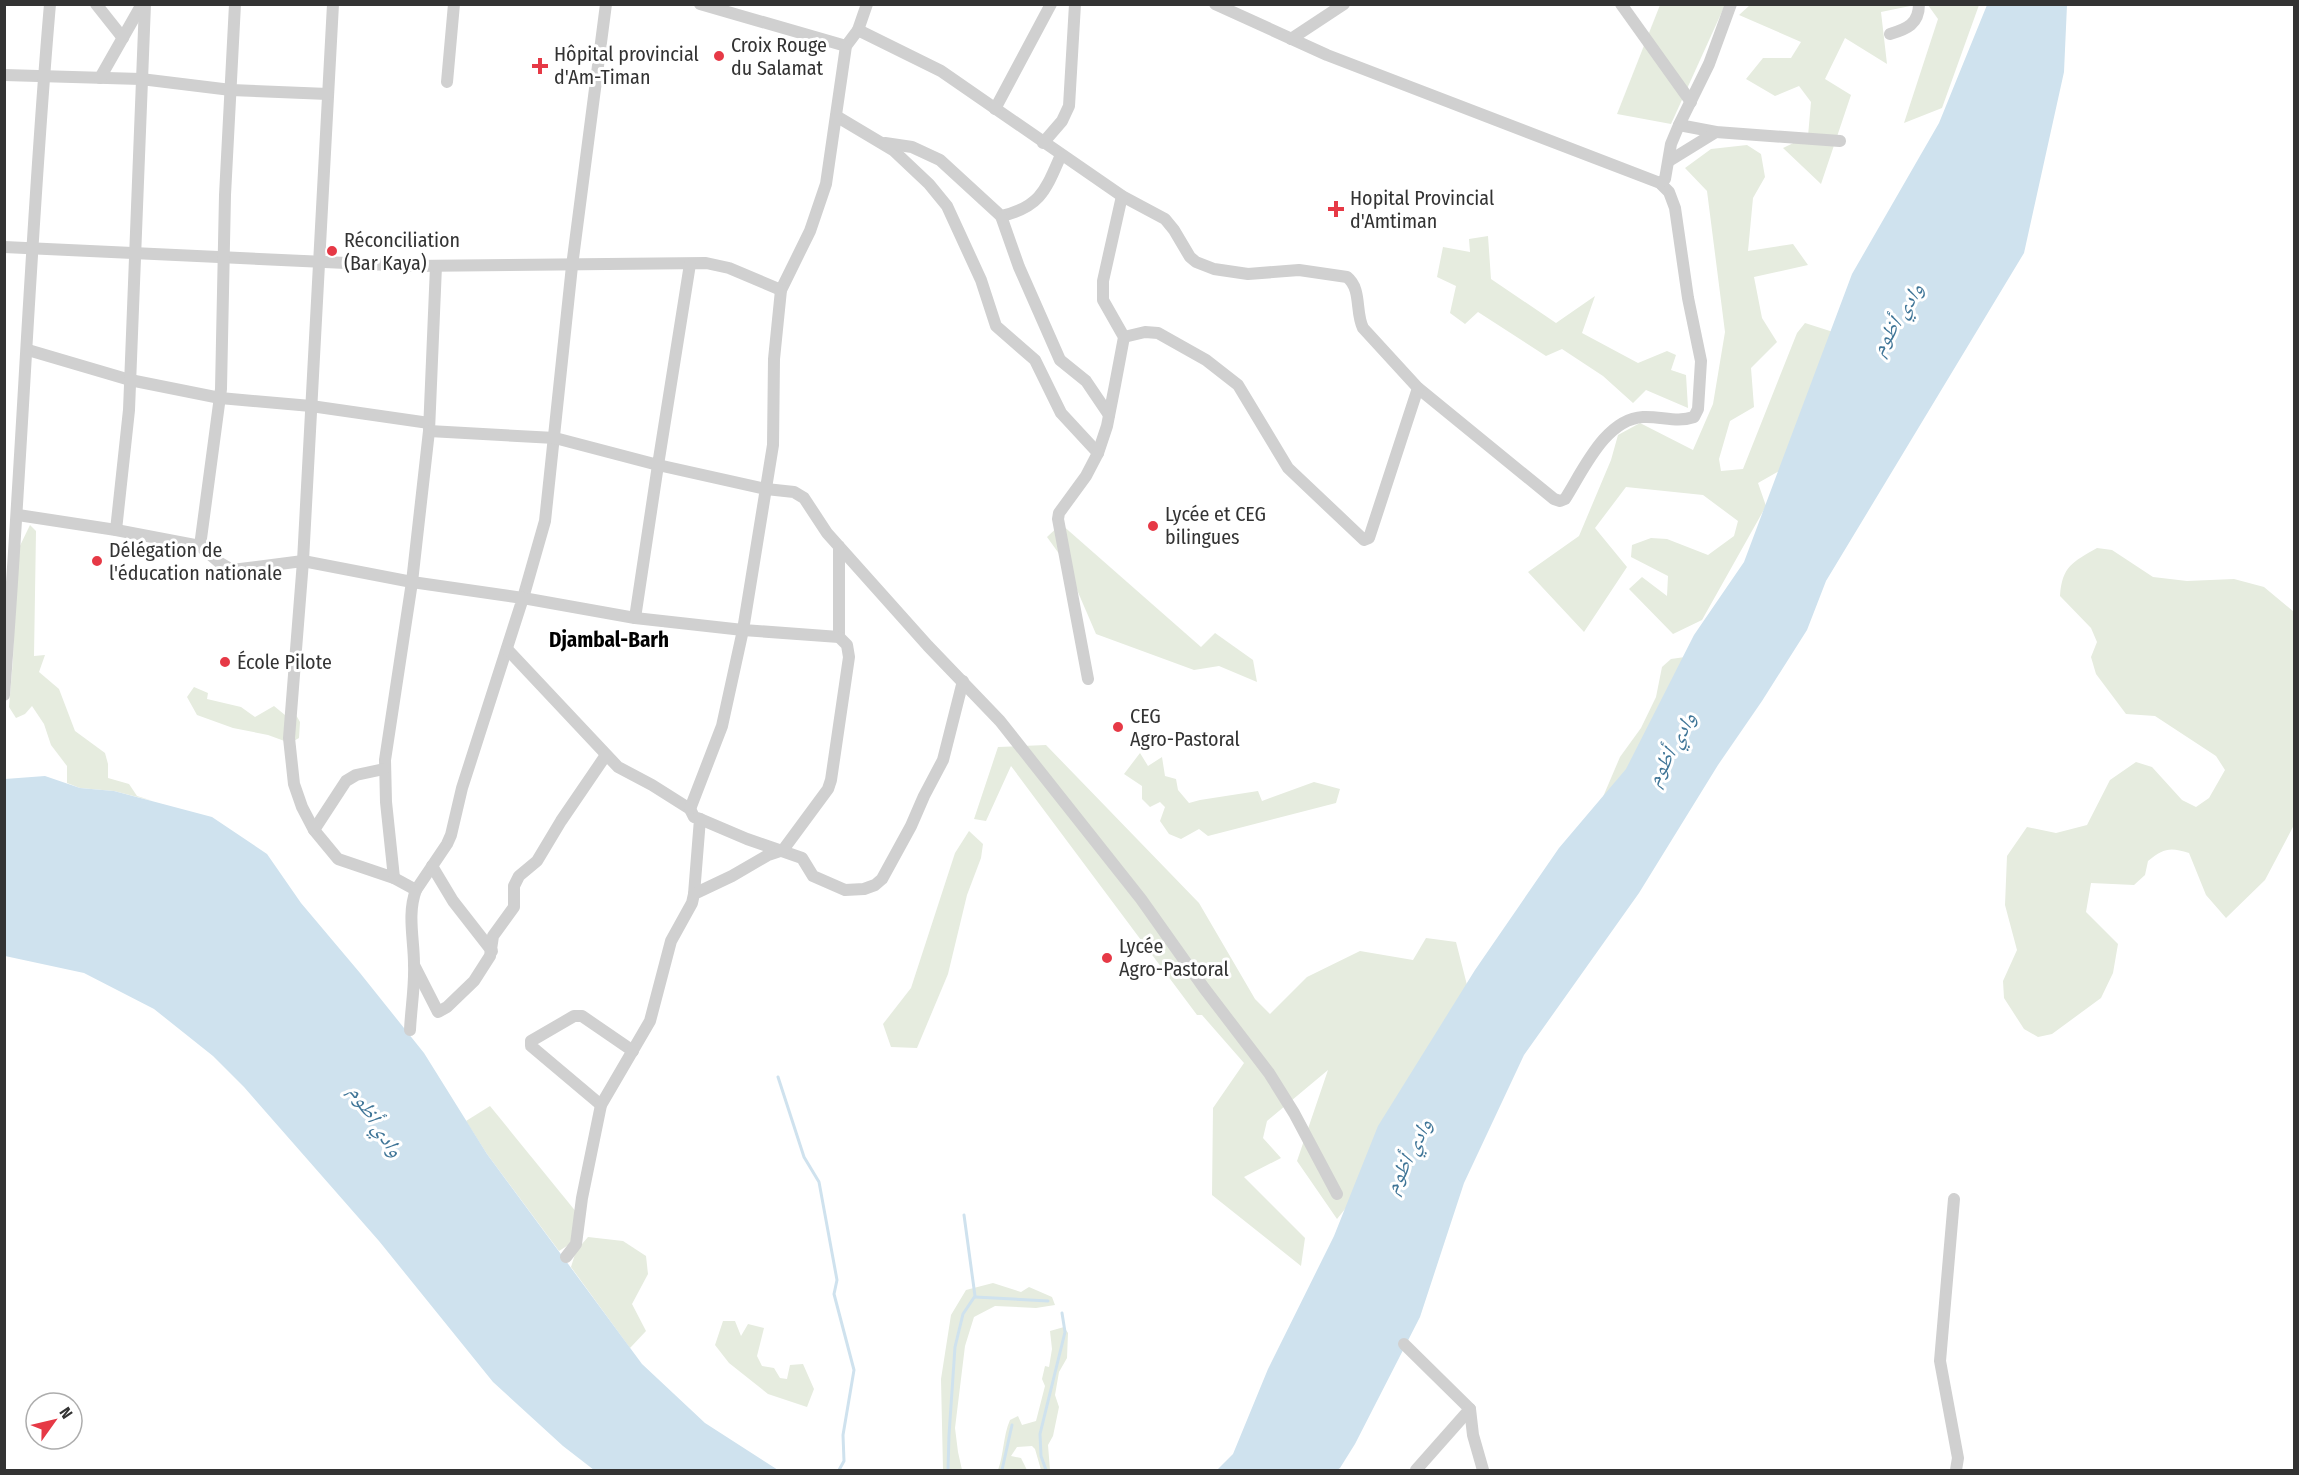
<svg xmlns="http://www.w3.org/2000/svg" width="2299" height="1475" viewBox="0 0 2299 1475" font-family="'Fira Sans Condensed','Noto Naskh Arabic',sans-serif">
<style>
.green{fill:#e6ecdf}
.water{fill:#cfe2ee}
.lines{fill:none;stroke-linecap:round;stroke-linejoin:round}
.stream{stroke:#cfe2ee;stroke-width:3}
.minor{stroke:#d0d0d0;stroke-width:12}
.poi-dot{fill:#e63946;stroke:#fff;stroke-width:2}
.labels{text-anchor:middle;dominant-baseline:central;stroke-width:6;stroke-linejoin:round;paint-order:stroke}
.poi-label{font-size:20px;fill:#333;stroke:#fff;text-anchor:start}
.water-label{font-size:21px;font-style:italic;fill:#3f7597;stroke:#fff}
.neighbourhood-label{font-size:21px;font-weight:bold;fill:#000;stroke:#fff}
</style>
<rect width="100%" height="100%" fill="#fff"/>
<g class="green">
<polygon points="1660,5 1725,5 1671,124 1617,114"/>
<polygon points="1750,5 1915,5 1881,12 1887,64 1845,38 1825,79 1851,95 1821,184 1783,148 1808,136 1811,102 1799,86 1775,96 1746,79 1763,58 1791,58 1801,42 1739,15"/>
<polygon points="1928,5 1979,5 1942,108 1904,123 1938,19"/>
<polygon points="1747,145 1761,154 1765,177 1753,198 1748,251 1793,244 1808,265 1754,277 1762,318 1777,342 1751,368 1754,407 1730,421 1719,459 1721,471 1743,469 1797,333 1805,323 1855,339 1788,466 1758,483 1766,506 1702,620 1673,634 1629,589 1642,577 1667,596 1668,576 1631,557 1632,545 1651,538 1667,539 1708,555 1734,536 1738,521 1703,495 1626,487 1595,528 1627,567 1584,632 1528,572 1579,536 1611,460 1618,435 1640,423 1693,450 1713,404 1725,332 1707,191 1685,168 1711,149"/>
<polygon points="1488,236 1491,279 1556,323 1595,296 1582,333 1638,363 1667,351 1676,355 1671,370 1686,375 1688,408 1646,390 1633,403 1603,376 1562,349 1546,356 1478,312 1465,324 1450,313 1456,286 1437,277 1443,247 1470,252 1469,239"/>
<polygon points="1061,524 1201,647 1215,633 1253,660 1257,682 1219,666 1194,670 1096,634 1065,562 1047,537"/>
<polygon points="30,525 36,531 34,656 45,655 39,672 59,689 75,731 105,753 108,764 108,778 129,784 137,796 153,801 114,791 80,788 67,783 67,766 51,745 44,724 32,706 25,714 16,718 9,707 13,659 16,554"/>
<path d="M2097,548L2112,550L2153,577L2187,581L2234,579L2264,587L2294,612V825L2265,880L2226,918L2206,895L2189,853C2170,847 2164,848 2148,861L2145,875L2134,885L2091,883L2086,912L2118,944L2113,973L2101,998L2052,1034L2038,1037L2024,1029L2004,998L2003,981L2017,950L2005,905L2007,856L2027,827L2056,833L2087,825L2110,780L2136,762L2152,767L2182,800L2196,807L2209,798L2225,770L2216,756L2155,716L2126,714L2096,674L2091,657L2097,642L2091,628L2060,596C2062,566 2073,562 2097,548Z"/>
<polygon points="1692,656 1670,724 1597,811 1620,757 1641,728 1656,697 1662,667 1671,659"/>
<polygon points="194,687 208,693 207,699 241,707 255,717 274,706 285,715 296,715 300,722 299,738 290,743 268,735 233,728 197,715 187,697"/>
<polygon points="1046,745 1199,903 1255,999 1270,1014 1307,977 1360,951 1413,960 1426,938 1456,942 1467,985 1358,1193 1337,1219 1297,1161 1328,1070 1267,1121 1263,1138 1281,1158 1244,1177 1305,1238 1301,1266 1212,1195 1213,1108 1244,1063 1202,1015 1197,1015 1011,766 986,821 974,819 998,747"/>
<polygon points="1140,753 1148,766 1162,757 1165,776 1176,779 1178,790 1189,803 1200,800 1258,791 1262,801 1314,782 1340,789 1336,803 1208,836 1199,829 1181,839 1169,834 1160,821 1165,807 1160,802 1150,807 1142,799 1142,786 1124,774"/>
<polygon points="969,831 983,844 981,858 967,895 948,974 917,1048 891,1047 883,1024 911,988 955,853"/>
<polygon points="490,1106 577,1213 573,1242 559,1251 487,1154 466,1121"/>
<polygon points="588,1237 623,1241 646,1256 648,1274 632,1304 646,1331 630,1348 571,1267 576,1251"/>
<polygon points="993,1283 1021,1292 1029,1287 1052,1297 1055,1305 1036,1308 995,1306 974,1317 965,1346 955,1428 958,1452 962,1470 943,1470 941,1379 951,1315 966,1290"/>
<polygon points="723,1321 735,1321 741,1336 748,1324 764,1328 757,1356 762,1366 774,1368 780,1378 787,1379 790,1365 803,1364 814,1389 807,1407 768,1394 729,1363 715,1345"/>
<path d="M1064,1327L1068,1333L1067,1358L1059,1372L1055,1395L1059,1407L1053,1436L1048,1445L1050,1470H1041L1035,1449L1032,1446L1017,1447L1011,1456L1021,1458L1027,1470H998C1004,1454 1003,1436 1010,1420L1018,1416L1022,1425L1036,1421L1045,1386L1042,1379L1045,1366L1049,1367L1052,1349L1050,1331Z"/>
</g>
<g class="water">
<polygon points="1987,5 2067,5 2064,72 2024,253 1826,581 1807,630 1762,701 1718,765 1639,893 1524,1055 1464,1183 1420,1317 1355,1444 1340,1468 1337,1470 1217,1470 1233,1454 1268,1369 1334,1236 1378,1126 1475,970 1559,848 1626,769 1694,635 1744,562 1852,274 1939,123"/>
<polygon points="45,776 80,788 114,791 212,817 267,854 301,903 360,973 424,1053 487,1154 642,1364 705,1423 778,1470 594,1470 563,1446 493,1382 379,1241 244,1087 213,1056 154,1009 84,973 5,956 5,779"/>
</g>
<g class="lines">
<g class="stream">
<polyline points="778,1077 804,1157 819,1182 837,1280 834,1294 854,1370 843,1435 844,1461 839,1470"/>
<polyline points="975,1297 1048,1301"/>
<polyline points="948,1470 949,1435 955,1347 963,1314 975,1296 964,1215"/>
<polyline points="1002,1470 1012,1425"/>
<polyline points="1046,1470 1041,1456 1040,1434 1065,1332 1062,1313"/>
</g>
<g class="minor">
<polyline points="96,4 123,38"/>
<polyline points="333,4 303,561 289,738 294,784 302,807 314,830 338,859 394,878 386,802 385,760 412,582 429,431 436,266"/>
<polyline points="606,4 572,266 545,521 523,598 635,618"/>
<polyline points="700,4 846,46"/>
<polyline points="1621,4 1691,102"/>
<path d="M858,30L941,71L1122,196L1165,219L1174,230L1190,257L1196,262L1214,269L1248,274L1299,270L1347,277C1362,289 1355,312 1363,328L1418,388L1554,499L1560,501L1565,499C1583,471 1605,419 1643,417C1661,416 1677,423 1694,417L1698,409L1701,361L1688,298L1675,208L1669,192L1660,183L1327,55L1215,4"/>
<path d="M1890,34C1907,29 1919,24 1919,4"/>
<polyline points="1291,39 1344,4"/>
<polyline points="4,75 141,79 231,90 328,94"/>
<polyline points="100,78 142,4"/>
<polyline points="447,82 454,4"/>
<polyline points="995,109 1051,4"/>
<polyline points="836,116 893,150 929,184 947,206 981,280 996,326 1035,360 1061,413 1098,453"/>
<polyline points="1679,125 1716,132 1840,141"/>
<path d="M885,143L912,147L940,160L1001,216C1041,207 1046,189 1061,155"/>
<polyline points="1043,143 1062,121 1069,106 1075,4"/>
<polyline points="1669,161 1716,132"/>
<polyline points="1660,183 1665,179 1671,144 1679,125 1709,64 1731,4"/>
<polyline points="1001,216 1019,267 1060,360 1086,381 1109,415"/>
<polyline points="4,247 411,266 706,263 729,268 781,290 810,231 826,184 846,46 858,30 867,4"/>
<polyline points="1124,337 1145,332 1158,333 1206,360 1238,385 1288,468 1364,540 1369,538 1418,388"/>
<polyline points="28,350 130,380 220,398 311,406 429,423"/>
<polyline points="429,431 555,438 658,465 690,264"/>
<polyline points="18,515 116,530 200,546 220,563 232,570 303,561 412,582 523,598 462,788 451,835 447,844 416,890 394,878"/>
<polyline points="116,530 129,410 145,4"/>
<polyline points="200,546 221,389 225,195 235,4"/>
<polyline points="839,546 839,637 743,630 635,618 658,465 766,489 794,492 804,498 827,533 928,646 1000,721 1141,899 1204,988 1269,1073 1294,1113 1337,1194"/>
<polyline points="507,649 618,767 652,785 690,809 694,817 700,819 694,894"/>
<polyline points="1088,679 1058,519 1059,513 1086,476 1098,453 1107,426 1115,385 1124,337 1103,300 1103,281 1122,196"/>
<path d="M4,695C22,465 30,234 50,4"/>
<polyline points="690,809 722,726 743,630 773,445 774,359 781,290"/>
<polyline points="700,819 747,839 802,858 813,876 845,890 864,889 875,885 882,879 911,826 924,796 943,760 963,681"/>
<polyline points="314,830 346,781 356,775 384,769"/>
<polyline points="432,866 453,901 492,951"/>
<polyline points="414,965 438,1012 447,1007 474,981 490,956 493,936 514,907 514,886 519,876 537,861 561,821 606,755"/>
<path d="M410,1030C411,1008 415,986 414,964C414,939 407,914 416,890"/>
<polyline points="601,1105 531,1046 531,1041 574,1016 582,1016 633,1051"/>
<polyline points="1954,1199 1940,1361 1958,1458 1956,1470"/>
<polyline points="566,1257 576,1244 582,1198 601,1105 650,1021 671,941 692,903 694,894 732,876 768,855 783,850 828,789 831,780 849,657 847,645 839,637"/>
<polyline points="1404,1344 1470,1409 1416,1470"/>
<polyline points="1470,1409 1473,1435 1483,1470"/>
</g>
</g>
<g class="poi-dot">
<circle cx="719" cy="56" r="6"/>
<path d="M537 57h6v6h6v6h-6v6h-6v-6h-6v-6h6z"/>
<path d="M1333 200h6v6h6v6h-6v6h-6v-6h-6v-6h6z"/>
<circle cx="332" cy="251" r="6"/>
<circle cx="1153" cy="526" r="6"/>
<circle cx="97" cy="561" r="6"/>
<circle cx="225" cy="662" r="6"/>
<circle cx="1118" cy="727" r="6"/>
<circle cx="1107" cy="958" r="6"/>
</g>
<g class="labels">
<g class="poi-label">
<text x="731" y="45">Croix Rouge<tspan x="731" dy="23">du Salamat</tspan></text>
<text x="554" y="54">Hôpital provincial<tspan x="554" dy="23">d'Am-Timan</tspan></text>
<text x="1350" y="198">Hopital Provincial<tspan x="1350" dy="23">d'Amtiman</tspan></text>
<text x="344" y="240">Réconciliation<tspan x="344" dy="23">(Bar Kaya)</tspan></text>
<text x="1165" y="514">Lycée et CEG<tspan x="1165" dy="23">bilingues</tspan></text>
<text x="109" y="550">Délégation de<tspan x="109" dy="23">l'éducation nationale</tspan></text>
<text x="237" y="662">École Pilote</text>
<text x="1130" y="716">CEG<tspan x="1130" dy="23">Agro-Pastoral</tspan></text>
<text x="1119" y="946">Lycée<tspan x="1119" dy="23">Agro-Pastoral</tspan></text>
</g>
<g class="water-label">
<text transform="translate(1897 319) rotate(-58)">وادي أظوم</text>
<text transform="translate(1671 749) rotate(-61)">وادي أظوم</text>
<text transform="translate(376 1121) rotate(57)">وادي أظوم</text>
<text transform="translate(1408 1156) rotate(-63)">وادي أظوم</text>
</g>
<g class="neighbourhood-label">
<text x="609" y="640">Djambal-Barh</text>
</g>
</g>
<rect width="2299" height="1475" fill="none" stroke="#333333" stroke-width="12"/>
<g transform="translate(54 1421) rotate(56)"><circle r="28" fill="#ffffff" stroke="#adadad" stroke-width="1.5"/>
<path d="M0-4.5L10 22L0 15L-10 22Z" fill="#e63946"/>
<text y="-9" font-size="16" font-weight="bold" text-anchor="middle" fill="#333333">N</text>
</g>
</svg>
